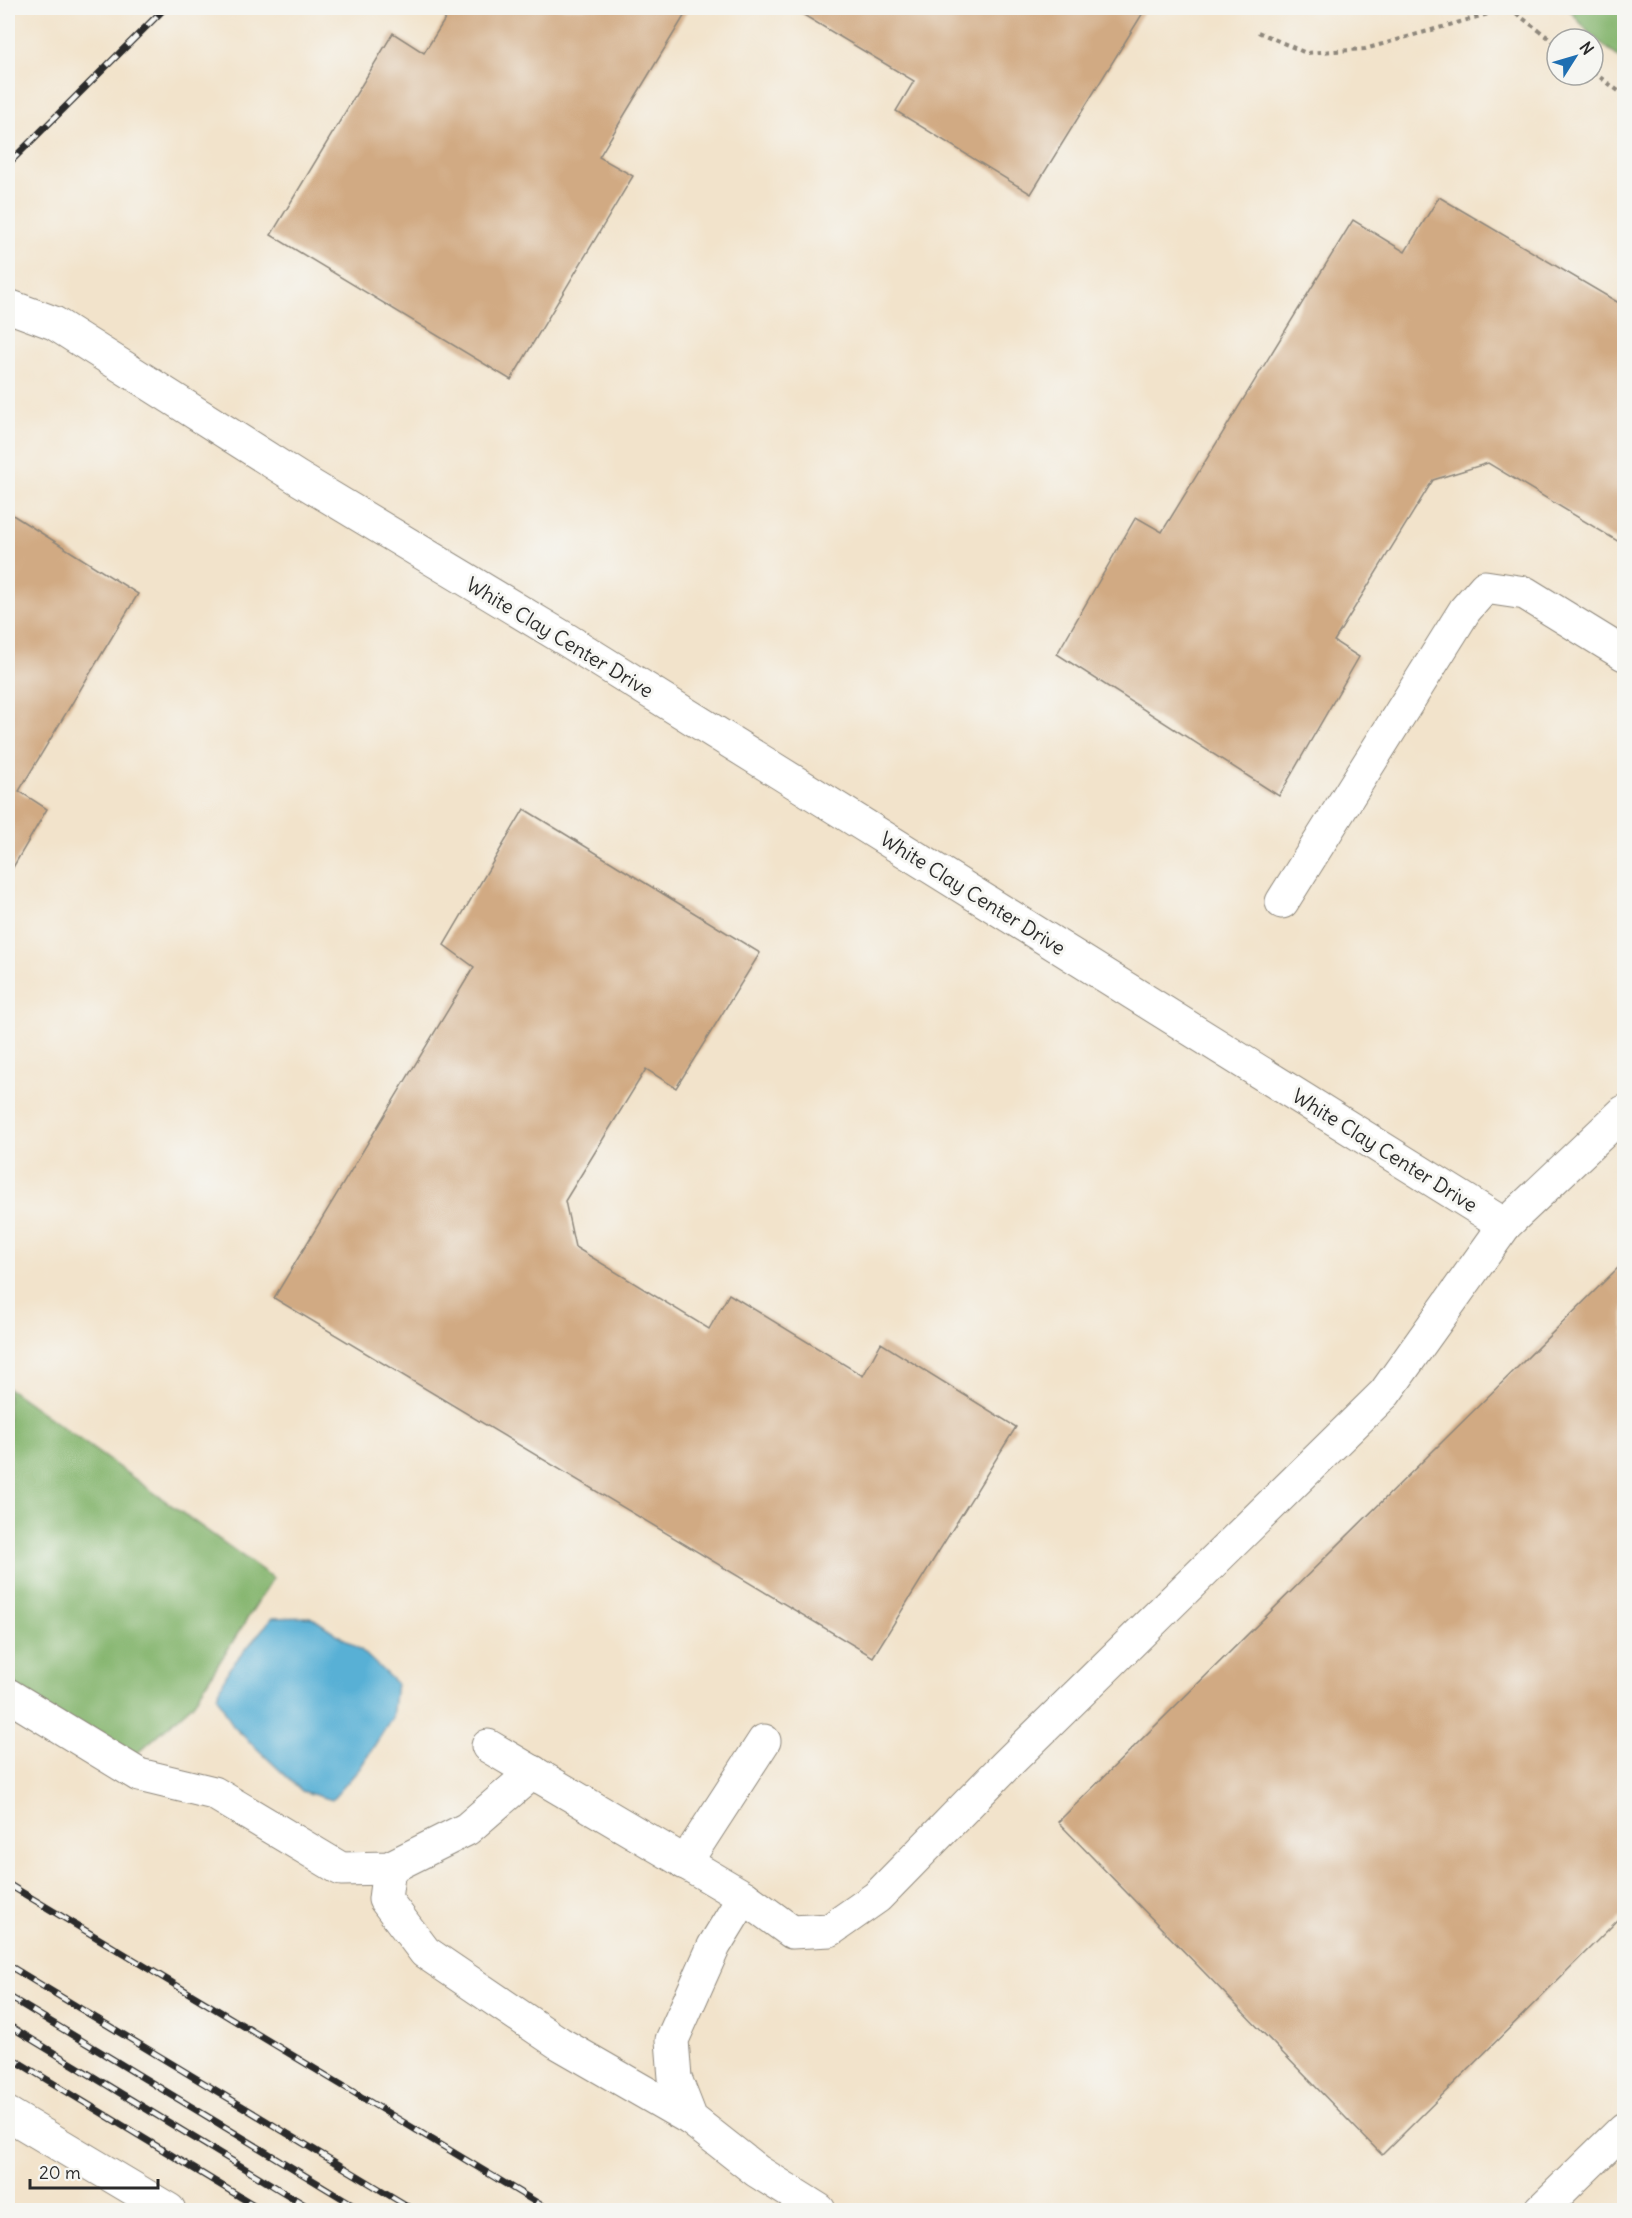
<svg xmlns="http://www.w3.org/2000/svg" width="1632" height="2218" viewBox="0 0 1632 2218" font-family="Delius,sans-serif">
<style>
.forest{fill:#86b670;stroke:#58704e;stroke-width:1.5}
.water{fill:#58b0d5;stroke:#426e80;stroke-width:1.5}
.building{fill:#d1aa83}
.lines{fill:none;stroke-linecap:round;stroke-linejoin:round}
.minor-casing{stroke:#8e877b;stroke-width:35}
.path{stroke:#8e877b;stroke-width:4;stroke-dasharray:4.5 4.5;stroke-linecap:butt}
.minor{stroke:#fff;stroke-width:33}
.rail-casing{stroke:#2b2b2b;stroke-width:7}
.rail{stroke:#f6f6f2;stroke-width:4.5;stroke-dasharray:14;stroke-linecap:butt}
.labels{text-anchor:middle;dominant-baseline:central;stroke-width:6;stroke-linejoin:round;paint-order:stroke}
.street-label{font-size:20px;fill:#2b2b2b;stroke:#f6f6f2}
</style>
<rect width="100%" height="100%" fill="#f6f6f2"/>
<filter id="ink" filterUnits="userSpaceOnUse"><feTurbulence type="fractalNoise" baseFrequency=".0167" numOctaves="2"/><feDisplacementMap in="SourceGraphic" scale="12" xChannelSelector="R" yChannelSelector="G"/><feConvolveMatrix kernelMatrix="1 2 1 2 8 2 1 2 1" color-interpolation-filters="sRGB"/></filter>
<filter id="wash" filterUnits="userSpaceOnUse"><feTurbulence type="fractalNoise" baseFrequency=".008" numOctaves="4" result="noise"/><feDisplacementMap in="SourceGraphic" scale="24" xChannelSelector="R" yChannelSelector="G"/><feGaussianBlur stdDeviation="1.35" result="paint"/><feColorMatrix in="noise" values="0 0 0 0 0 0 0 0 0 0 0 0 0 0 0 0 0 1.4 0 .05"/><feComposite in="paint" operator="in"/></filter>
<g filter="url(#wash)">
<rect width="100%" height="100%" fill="#f2e3cb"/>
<g class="forest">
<polygon points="1568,8 1624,8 1624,62 1589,33"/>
<polygon points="8,1388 273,1578 193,1704 110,1777 8,1713"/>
</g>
<polygon class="water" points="311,1617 361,1650 396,1683 392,1718 360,1768 332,1800 302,1791 233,1726 217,1696 229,1669 272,1618"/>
<g id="blocks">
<g class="building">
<polygon points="452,8 689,8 599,157 633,176 511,380 271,235 393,33 424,53"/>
<polygon points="792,8 1146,8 1031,194 896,111 914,81"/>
<polygon points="1439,197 1624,306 1624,545 1488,463 1433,480 1334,641 1359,657 1279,796 1057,654 1136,517 1162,532 1353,220 1405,252"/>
<polygon points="8,512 138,594 19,791 47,809 8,876"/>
<polygon points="524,809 760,953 676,1088 646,1069 565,1201 575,1247 709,1329 729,1294 863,1376 881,1343 1016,1427 873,1657 274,1298 474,967 444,945"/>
<polygon points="1624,1262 1624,1914 1382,2155 1058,1822"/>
</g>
</g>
</g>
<g filter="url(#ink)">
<use href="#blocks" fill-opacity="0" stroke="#8e877b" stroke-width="1.5"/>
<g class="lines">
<defs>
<g id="minor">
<polyline points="8,308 11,307 54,323 298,478 567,640 1505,1225 1624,1112"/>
<polyline points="1282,902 1465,610 1485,587 1525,593 1624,654"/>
<polyline points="8,1695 139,1775 214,1793 341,1869 389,1868 467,1829 533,1772"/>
<polyline points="488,1746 744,1897 792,1932 830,1930 877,1897 1005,1766 1385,1393 1505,1225"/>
<polyline points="685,1863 764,1741"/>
<polyline points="389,1868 385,1899 425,1952 559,2043 691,2119"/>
<polyline points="744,1897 714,1946 672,2040 675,2078 691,2119 757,2171 819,2210"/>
<polyline points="8,2114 169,2210"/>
<polyline points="1541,2210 1624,2129"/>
</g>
</defs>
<use href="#minor" class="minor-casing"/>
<g class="path">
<polyline points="1258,32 1306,53 1365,49 1509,8 1557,44"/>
<polyline points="1593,72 1624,95"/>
</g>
<use href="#minor" class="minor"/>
<defs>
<g id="rail">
<polyline points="8,164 165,8"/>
<polyline points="8,1884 549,2210"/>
<polyline points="8,1965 414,2210"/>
<polyline points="8,1996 362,2210"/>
<polyline points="8,2025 313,2210"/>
<polyline points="8,2056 262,2210"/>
</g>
</defs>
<use href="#rail" class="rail-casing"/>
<use href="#rail" class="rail"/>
</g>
</g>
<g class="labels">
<g class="street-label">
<text transform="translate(560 637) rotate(31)">White Clay Center Drive</text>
<text transform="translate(973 893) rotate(32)">White Clay Center Drive</text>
<text transform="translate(1385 1150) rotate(32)">White Clay Center Drive</text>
</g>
</g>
<rect width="1632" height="2218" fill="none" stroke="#f6f6f2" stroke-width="30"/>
<g transform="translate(1575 57) rotate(53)"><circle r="28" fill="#f6f6f2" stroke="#a5a5a2" stroke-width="1.5"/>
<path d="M0-4.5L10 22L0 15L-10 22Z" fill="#1f6fb2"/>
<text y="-9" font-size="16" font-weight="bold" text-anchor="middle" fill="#2b2b2b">N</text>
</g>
<path d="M30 2179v9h128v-9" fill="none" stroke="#2b2b2b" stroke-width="3"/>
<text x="39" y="2179" font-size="18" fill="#2b2b2b" stroke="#f6f6f2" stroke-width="4.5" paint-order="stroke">20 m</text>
</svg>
